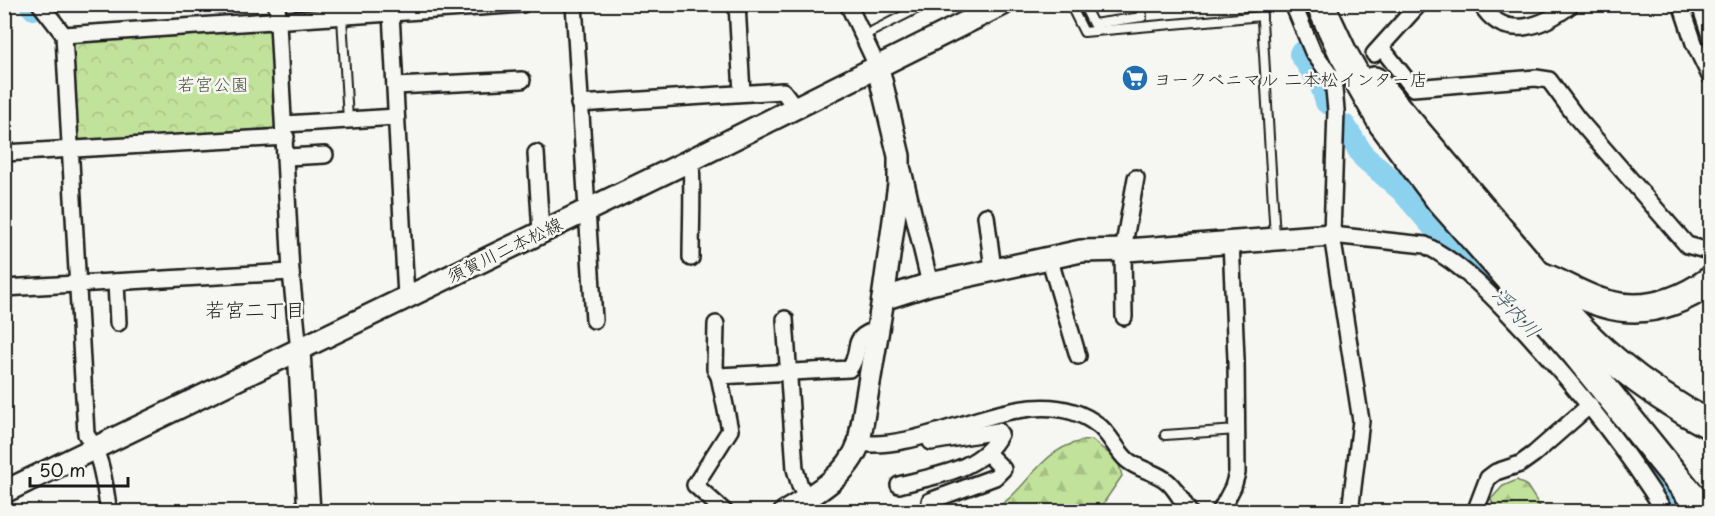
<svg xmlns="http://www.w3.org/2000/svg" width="1715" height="516" viewBox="0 0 1715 516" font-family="'Playpen Sans','Klee One',sans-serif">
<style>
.forest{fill:url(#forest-firs);stroke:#6e7f5c;stroke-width:1.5}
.park{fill:url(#park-crowns);stroke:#6e7f5c;stroke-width:1.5}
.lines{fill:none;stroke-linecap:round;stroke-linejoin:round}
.river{stroke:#8cd2ee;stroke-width:24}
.lane-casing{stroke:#1c1c1c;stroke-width:12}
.street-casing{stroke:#1c1c1c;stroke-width:20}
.secondary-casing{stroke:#1c1c1c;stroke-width:26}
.highway-casing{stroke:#1c1c1c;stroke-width:32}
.lane{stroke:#f6f6f2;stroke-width:8}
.street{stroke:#f6f6f2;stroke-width:15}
.secondary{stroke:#f6f6f2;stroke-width:21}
.highway{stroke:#f6f6f2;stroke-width:27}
.labels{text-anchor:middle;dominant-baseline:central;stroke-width:5;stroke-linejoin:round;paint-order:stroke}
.poi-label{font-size:18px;fill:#1c1c1c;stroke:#f6f6f2;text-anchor:start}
.park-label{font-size:18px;fill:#4e5742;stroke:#f6f6f2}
.street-label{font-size:18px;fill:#1c1c1c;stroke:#f6f6f2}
.neighbourhood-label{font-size:20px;fill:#1c1c1c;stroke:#f6f6f2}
.water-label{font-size:20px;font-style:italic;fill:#435c66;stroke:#f6f6f2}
</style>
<defs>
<pattern id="forest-firs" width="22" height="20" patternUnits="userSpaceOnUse" patternTransform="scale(1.5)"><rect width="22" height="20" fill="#c1e29b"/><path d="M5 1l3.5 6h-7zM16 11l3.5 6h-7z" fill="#a5c185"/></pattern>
<pattern id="park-crowns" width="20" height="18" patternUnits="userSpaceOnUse" patternTransform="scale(1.5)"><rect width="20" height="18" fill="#c1e29b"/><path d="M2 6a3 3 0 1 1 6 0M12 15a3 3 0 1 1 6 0" fill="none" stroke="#a5c185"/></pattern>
</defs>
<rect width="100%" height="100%" fill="#f6f6f2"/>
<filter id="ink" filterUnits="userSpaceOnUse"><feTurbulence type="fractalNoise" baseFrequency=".0167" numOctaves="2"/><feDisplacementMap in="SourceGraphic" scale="12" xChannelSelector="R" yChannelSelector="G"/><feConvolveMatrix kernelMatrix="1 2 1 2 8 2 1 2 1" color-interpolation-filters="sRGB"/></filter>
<g filter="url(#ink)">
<g class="forest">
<path d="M1092,440L1118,461L1122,476L1098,511H988C1026,499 1038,442 1092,440Z"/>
<polygon points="1517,480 1527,486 1543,511 1495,511 1491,499 1503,486"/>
</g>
<polygon class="park" points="263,30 270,31 276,128 77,142 72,46 75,42"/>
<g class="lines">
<g class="river">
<polyline points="31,4 34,8"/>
<polyline points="1301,54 1321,83 1327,102"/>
<polyline points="1344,126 1364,157 1402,190 1461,258 1495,285 1575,376 1622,432 1676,512"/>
</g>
<defs>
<g id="lane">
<polyline points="1070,4 1084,32 1262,16"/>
<polyline points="1083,4 1093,24 1142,17 1141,4"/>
<polyline points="1261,4 1275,237"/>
<polyline points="342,17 348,120"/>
<polyline points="863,36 926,4"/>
<polyline points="1165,435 1237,430"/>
</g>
<g id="street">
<polyline points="40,4 64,35 523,4"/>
<polyline points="277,4 291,272 299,351"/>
<polyline points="574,4 594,320"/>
<polyline points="737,4 742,93"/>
<polyline points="848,4 878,68"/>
<polyline points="1293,4 1313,52 1333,79"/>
<path d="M1481,4C1504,43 1544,26 1572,4"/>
<polyline points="1681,4 1694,43 1710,76"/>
<polyline points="391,13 406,297"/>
<path d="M64,35L86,434C103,458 104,484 109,512"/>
<polyline points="1381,47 1413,88 1536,78 1549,80 1577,118 1687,245 1705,250 1710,248"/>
<polyline points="1374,54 1419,4"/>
<polyline points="1337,78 1333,79 1336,110 1332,235 1361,421 1350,512"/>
<polyline points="395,86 522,80"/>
<polyline points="579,104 783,91 795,107"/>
<polyline points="285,124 396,117"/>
<polyline points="4,153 286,137"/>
<polyline points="536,153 541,232"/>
<polyline points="287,157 325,155"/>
<path d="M691,160C693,194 691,225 691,258"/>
<polyline points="903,170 930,284"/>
<polyline points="986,216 993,269"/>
<path d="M1332,235L1425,245C1463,264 1496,300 1525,331C1577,388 1624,446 1665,512"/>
<polyline points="1049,257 1078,356"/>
<polyline points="116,282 118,323"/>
<polyline points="4,288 291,272"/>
<polyline points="1124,317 1123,250 1136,178"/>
<polyline points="785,319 795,469 800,486 808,498"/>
<polyline points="716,324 715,369 719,376"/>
<path d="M859,443C932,454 1032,373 1098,425C1110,434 1116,450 1127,460C1139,470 1157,472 1168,482C1176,489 1183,502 1189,512"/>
<path d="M899,485C936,475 981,471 1000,434L998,431L931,442"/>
<polyline points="930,501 995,477 1003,469 987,453"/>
<path d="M725,512L695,485L730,430L719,376L849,369C864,350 847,338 877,330"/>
<polyline points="1220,512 1233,487 1237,473 1236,359 1231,241"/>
<polyline points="1475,512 1488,478 1496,472 1520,464 1534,454 1590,405"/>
</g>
<g id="secondary">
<polyline points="883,299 930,284 1081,251 1127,250 1332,235"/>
<polyline points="299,351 309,512"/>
<polyline points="4,492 691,160 1003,4"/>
<path d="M785,512C813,495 848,476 859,443L883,299L899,184V156L878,68"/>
</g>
<g id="highway">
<polyline points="1320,4 1343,53 1383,124 1440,200 1574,351 1704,512"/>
<path d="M1374,81L1538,275C1578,338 1645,391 1710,425"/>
<path d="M1538,275C1561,283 1583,298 1606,304C1644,315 1680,302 1710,281"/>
</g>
</defs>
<use href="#lane" class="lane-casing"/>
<use href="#street" class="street-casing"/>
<use href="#secondary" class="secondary-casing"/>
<use href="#highway" class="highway-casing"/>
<use href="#lane" class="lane"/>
<use href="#street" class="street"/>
<use href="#secondary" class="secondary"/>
<use href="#highway" class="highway"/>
</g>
</g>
<defs>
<symbol id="supermarket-disc" viewBox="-11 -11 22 22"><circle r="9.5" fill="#1f6fb2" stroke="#f6f6f2"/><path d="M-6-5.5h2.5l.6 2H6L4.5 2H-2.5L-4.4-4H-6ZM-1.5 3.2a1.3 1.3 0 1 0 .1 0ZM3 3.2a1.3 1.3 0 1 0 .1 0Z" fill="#fff"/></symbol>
</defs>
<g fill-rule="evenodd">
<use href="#supermarket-disc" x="1120" y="63" width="30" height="30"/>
</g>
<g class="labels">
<g class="poi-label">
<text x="1154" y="78">ヨークベニマル 二本松インター店</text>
</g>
<g class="park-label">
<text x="213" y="83">若宮公園</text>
</g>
<g class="street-label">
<text transform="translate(504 249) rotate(-26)">須賀川二本松線</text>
</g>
<g class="neighbourhood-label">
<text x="255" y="309">若宮二丁目</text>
</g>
<g class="water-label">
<text transform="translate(1517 312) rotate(48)">浮内川</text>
</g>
</g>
<rect width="1715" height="516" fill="none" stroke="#f6f6f2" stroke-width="24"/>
<rect x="12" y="12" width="1691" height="492" fill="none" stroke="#1c1c1c" stroke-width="2" filter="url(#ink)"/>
<path d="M30 477v9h98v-9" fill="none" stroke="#1c1c1c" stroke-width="3"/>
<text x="39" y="477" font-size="18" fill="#1c1c1c" stroke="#f6f6f2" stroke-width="4.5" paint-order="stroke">50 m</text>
</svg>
